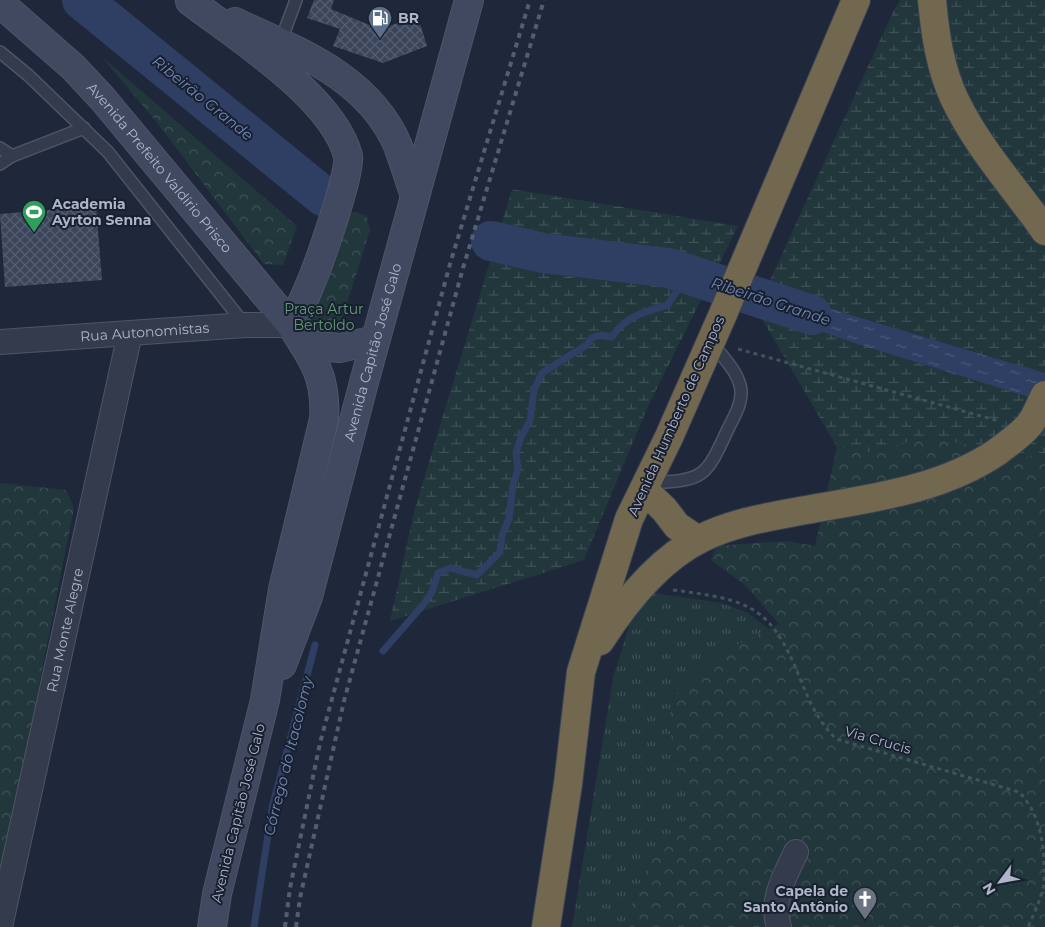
<svg xmlns="http://www.w3.org/2000/svg" width="1045" height="927" viewBox="0 0 1045 927" font-family="Montserrat,sans-serif">
<style>
.grass{fill:url(#grass-tufts)}
.forest{fill:url(#forest-crowns)}
.wetland{fill:url(#wetland-marsh)}
.water{fill:url(#water-ripples)}
.lines{fill:none;stroke-linecap:round;stroke-linejoin:round}
.stream{stroke:#2f3f63;stroke-width:7}
.river{stroke:#2f3f63;stroke-width:40}
.building{fill:url(#building-cross-hatch)}
.lane-casing{stroke:#4e5566;stroke-width:14}
.street-casing{stroke:#4e5566;stroke-width:26}
.secondary-casing{stroke:#4e5566;stroke-width:30}
.highway-casing{stroke:#3b4253;stroke-width:30}
.path{stroke:#3f545a;stroke-width:3;stroke-dasharray:4 4;stroke-linecap:butt}
.lane{stroke:#333b4c;stroke-width:11}
.street{stroke:#333b4c;stroke-width:24}
.secondary{stroke:#40495f;stroke-width:28}
.highway{stroke:#72684f;stroke-width:28}
.rail{stroke:#545e73;stroke-width:4;stroke-dasharray:5 5;stroke-linecap:butt}
.labels{text-anchor:middle;dominant-baseline:central;stroke-width:4;stroke-linejoin:round;paint-order:stroke}
.poi-label{font-size:14px;font-weight:bold;fill:#aeb5c8;stroke:#182030;text-anchor:start}
.street-label{font-size:14px;fill:#aeb5c8;stroke:#182030}
.park-label{font-size:14px;fill:#629b75;stroke:#182030}
.water-label{font-size:15px;font-style:italic;fill:#7387b3;stroke:#182030}
</style>
<defs>
<pattern id="grass-tufts" width="24" height="20" patternUnits="userSpaceOnUse" patternTransform="scale(1.25)"><rect width="24" height="20" fill="#21373c"/><path d="M3 7l-1-3M5 7V3M7 7l1-3M15 17l-1-3M17 17v-4M19 17l1-3" fill="none" stroke="#3f5257"/></pattern>
<pattern id="forest-crowns" width="20" height="18" patternUnits="userSpaceOnUse" patternTransform="scale(1.25)"><rect width="20" height="18" fill="#21373c"/><path d="M2 6a3 3 0 1 1 6 0M12 15a3 3 0 1 1 6 0" fill="none" stroke="#3f5257"/></pattern>
<pattern id="wetland-marsh" width="20" height="14" patternUnits="userSpaceOnUse" patternTransform="scale(1.25)"><rect width="20" height="14" fill="#21373c"/><path d="M1 5h8M5 5V1M11 12h8M15 12V8" fill="none" stroke="#3f5257"/></pattern>
<pattern id="water-ripples" width="26" height="14" patternUnits="userSpaceOnUse" patternTransform="scale(1.25)"><rect width="26" height="14" fill="#2f3f63"/><path d="M2 4q2-2 4 0t4 0M15 11q2-2 4 0t4 0" fill="none" stroke="#4b5878"/></pattern>
<pattern id="building-cross-hatch" width="8" height="8" patternUnits="userSpaceOnUse" patternTransform="scale(1.25)"><rect width="8" height="8" fill="#3b465b"/><path d="M0 0l8 8M0 8l8-8" fill="none" stroke="#555e71"/></pattern>
</defs>
<rect width="100%" height="100%" fill="#1f283b"/>
<polygon class="grass" points="640,591 722,603 748,613 769,629 725,651 667,720 694,821 654,853 632,900 630,927 572,927 613,678"/>
<g class="forest">
<polygon points="101,56 297,226 283,265 264,264 155,120"/>
<polygon points="346,212 357,212 367,217 370,230 338,332 328,341 313,335 303,322"/>
<polygon points="929,437 1045,460 1045,927 630,927 632,900 654,853 694,821 667,721 681,685 725,651 779,624 745,585 711,560 716,546 787,541 815,546 837,447 868,452"/>
<polygon points="0,483 66,490 74,508 0,882"/>
</g>
<g class="wetland">
<polygon points="900,0 1045,0 1045,373 766,289 893,12"/>
<polygon points="512,189 738,226 648,406 584,560 390,621 415,508"/>
<polygon points="756,309 851,342 1045,402 1045,460 929,437 868,452 837,447"/>
</g>
<polygon class="water" points="765,289 1045,373 1045,402 851,342 756,309"/>
<g class="lines">
<g class="stream">
<path d="M383,651L423,605L432,592L438,573L451,568L477,575L500,552L502,535L509,519L513,485L518,469L516,452L522,435L530,421L534,390L542,373L588,344L591,338L601,335L612,337C624,317 646,311 668,305C676,290 682,284 698,278"/>
<polyline points="254,927 272,808 315,645"/>
</g>
<g class="river">
<polyline points="82,0 323,196"/>
<polyline points="491,241 543,253 669,268 812,315"/>
</g>
</g>
<g class="building">
<polygon points="314,0 334,0 331,9 379,29 418,17 427,46 383,63 333,46 340,29 307,18"/>
<polygon points="96,206 102,280 5,287 0,214"/>
</g>
<g class="lines">
<defs>
<g id="lane">
<polyline points="280,43 296,0"/>
<polyline points="0,52 28,75 108,152 245,325"/>
<polyline points="0,148 12,156"/>
<polyline points="0,164 12,156 84,128"/>
<path d="M649,483C704,480 705,479 728,429C734,417 742,404 741,390C739,372 721,355 711,342"/>
</g>
<g id="street">
<path id="s1" d="M0,342L245,325H291"/>
<path id="s2" d="M0,927L130,333"/>
<path d="M779,927C770,900 785,876 796,852"/>
</g>
<g id="secondary">
<path d="M190,1C237,37 333,97 348,156C352,171 317,269 309,287C304,300 297,313 291,325"/>
<path id="s3" d="M0,3L73,67L102,98L291,325C313,358 327,378 324,419L283,589L265,700L217,894L212,927"/>
<path d="M235,22C297,51 369,77 398,146C404,162 409,179 415,196"/>
<polyline points="304,345 340,348 375,340"/>
<path id="s4" d="M282,665L308,597L363,386L469,0"/>
</g>
<g id="highway">
<path d="M932,0C935,33 940,69 955,100C978,148 1015,188 1045,231"/>
<polyline points="644,490 664,509 677,526 698,540"/>
<path d="M600,641C625,602 658,560 700,539C729,524 762,518 795,512C864,499 938,492 997,452C1007,444 1021,435 1029,425C1036,417 1040,404 1045,395"/>
<polyline points="546,927 568,784 581,672 629,519 669,437 723,314 856,0"/>
</g>
</defs>
<use href="#lane" class="lane-casing"/>
<use href="#street" class="street-casing"/>
<use href="#secondary" class="secondary-casing"/>
<use href="#highway" class="highway-casing"/>
<g class="path">
<polyline points="738,349 999,421"/>
<path d="M673,590C750,600 771,605 801,681C810,703 819,722 836,739L1019,792C1042,815 1045,850 1044,883C1042,898 1034,913 1028,927"/>
</g>
<use href="#lane" class="lane"/>
<use href="#street" class="street"/>
<use href="#secondary" class="secondary"/>
<use href="#highway" class="highway"/>
<g class="rail">
<polyline points="285,927 290,888 320,743 450,264 530,0"/>
<polyline points="296,927 300,898 344,701 463,268 544,0"/>
</g>
</g>
<defs>
<symbol id="fuel-pin" viewBox="-11 -11 22 30"><path d="M0 17L-7.5 6A9.5 9.5 0 1 1 7.5 6Z" fill="#5c6f8a" stroke="#182030"/><path d="M-5.5-6h7V0h2V4h1.3V-2.5L3-4.5l.8-.8L6-3V5H2.5V1h-1V6h-7ZM-4.2-4.7v3.2H.2V-4.7Z" fill="#fff"/></symbol>
<symbol id="stadium-pin" viewBox="-11 -11 22 30"><path d="M0 17L-7.5 6A9.5 9.5 0 1 1 7.5 6Z" fill="#2e9e5b" stroke="#182030"/><path d="M0-5a6.5 5 0 1 0 0 10a6.5 5 0 1 0 0-10ZM-3.5-1.8h7v3.6h-7Z" fill="#fff"/></symbol>
<symbol id="church-pin" viewBox="-11 -11 22 30"><path d="M0 17L-7.5 6A9.5 9.5 0 1 1 7.5 6Z" fill="#6b7280" stroke="#182030"/><path d="M-1.2-6h2.4v3.5h3.3v2.4h-3.3V6h-2.4V-.1h-3.3v-2.4h3.3Z" fill="#fff"/></symbol>
</defs>
<g fill-rule="evenodd">
<use href="#fuel-pin" x="366" y="4" width="28" height="38"/>
<use href="#stadium-pin" x="20" y="198" width="28" height="38"/>
<use href="#church-pin" x="851" y="885" width="28" height="38"/>
</g>
<g class="labels">
<g class="poi-label">
<text x="398" y="18">BR</text>
<text x="52" y="204">Academia<tspan x="52" dy="16">Ayrton Senna</tspan></text>
<text x="848" y="891" text-anchor="end">Capela de<tspan x="848" dy="16">Santo Antônio</tspan></text>
</g>
<g class="street-label">
<text stroke="none"><textPath href="#s3" startOffset="230">Avenida Prefeito Valdírio Prisco</textPath></text>
<text stroke="none"><textPath href="#s1" startOffset="145">Rua Autonomistas</textPath></text>
<text stroke="none"><textPath href="#s4" startOffset="326">Avenida Capitão José Galo</textPath></text>
<text transform="translate(676 416) rotate(-66)">Avenida Humberto de Campos</text>
<text stroke="none"><textPath href="#s2" startOffset="304">Rua Monte Alegre</textPath></text>
<text transform="translate(878 740) rotate(16)">Via Crucis</text>
<text transform="translate(238 813) rotate(-76)">Avenida Capitão José Galo</text>
</g>
<g class="park-label">
<text x="324" y="309">Praça Artur<tspan x="324" dy="16">Bertoldo</tspan></text>
</g>
<g class="water-label">
<text transform="translate(203 98) rotate(39)">Ribeirão Grande</text>
<text transform="translate(771 301) rotate(18)">Ribeirão Grande</text>
<text transform="translate(288 756) rotate(-76)">Córrego do Itacolomy</text>
</g>
</g>
<g transform="translate(1000 882) rotate(238)" stroke="#182030" stroke-width="4" paint-order="stroke">
<path d="M0-4L9 19L0 12L-9 19Z" fill="#aeb5c8"/>
<text y="-8" font-size="14" font-weight="bold" text-anchor="middle" fill="#aeb5c8">N</text>
</g>
</svg>
